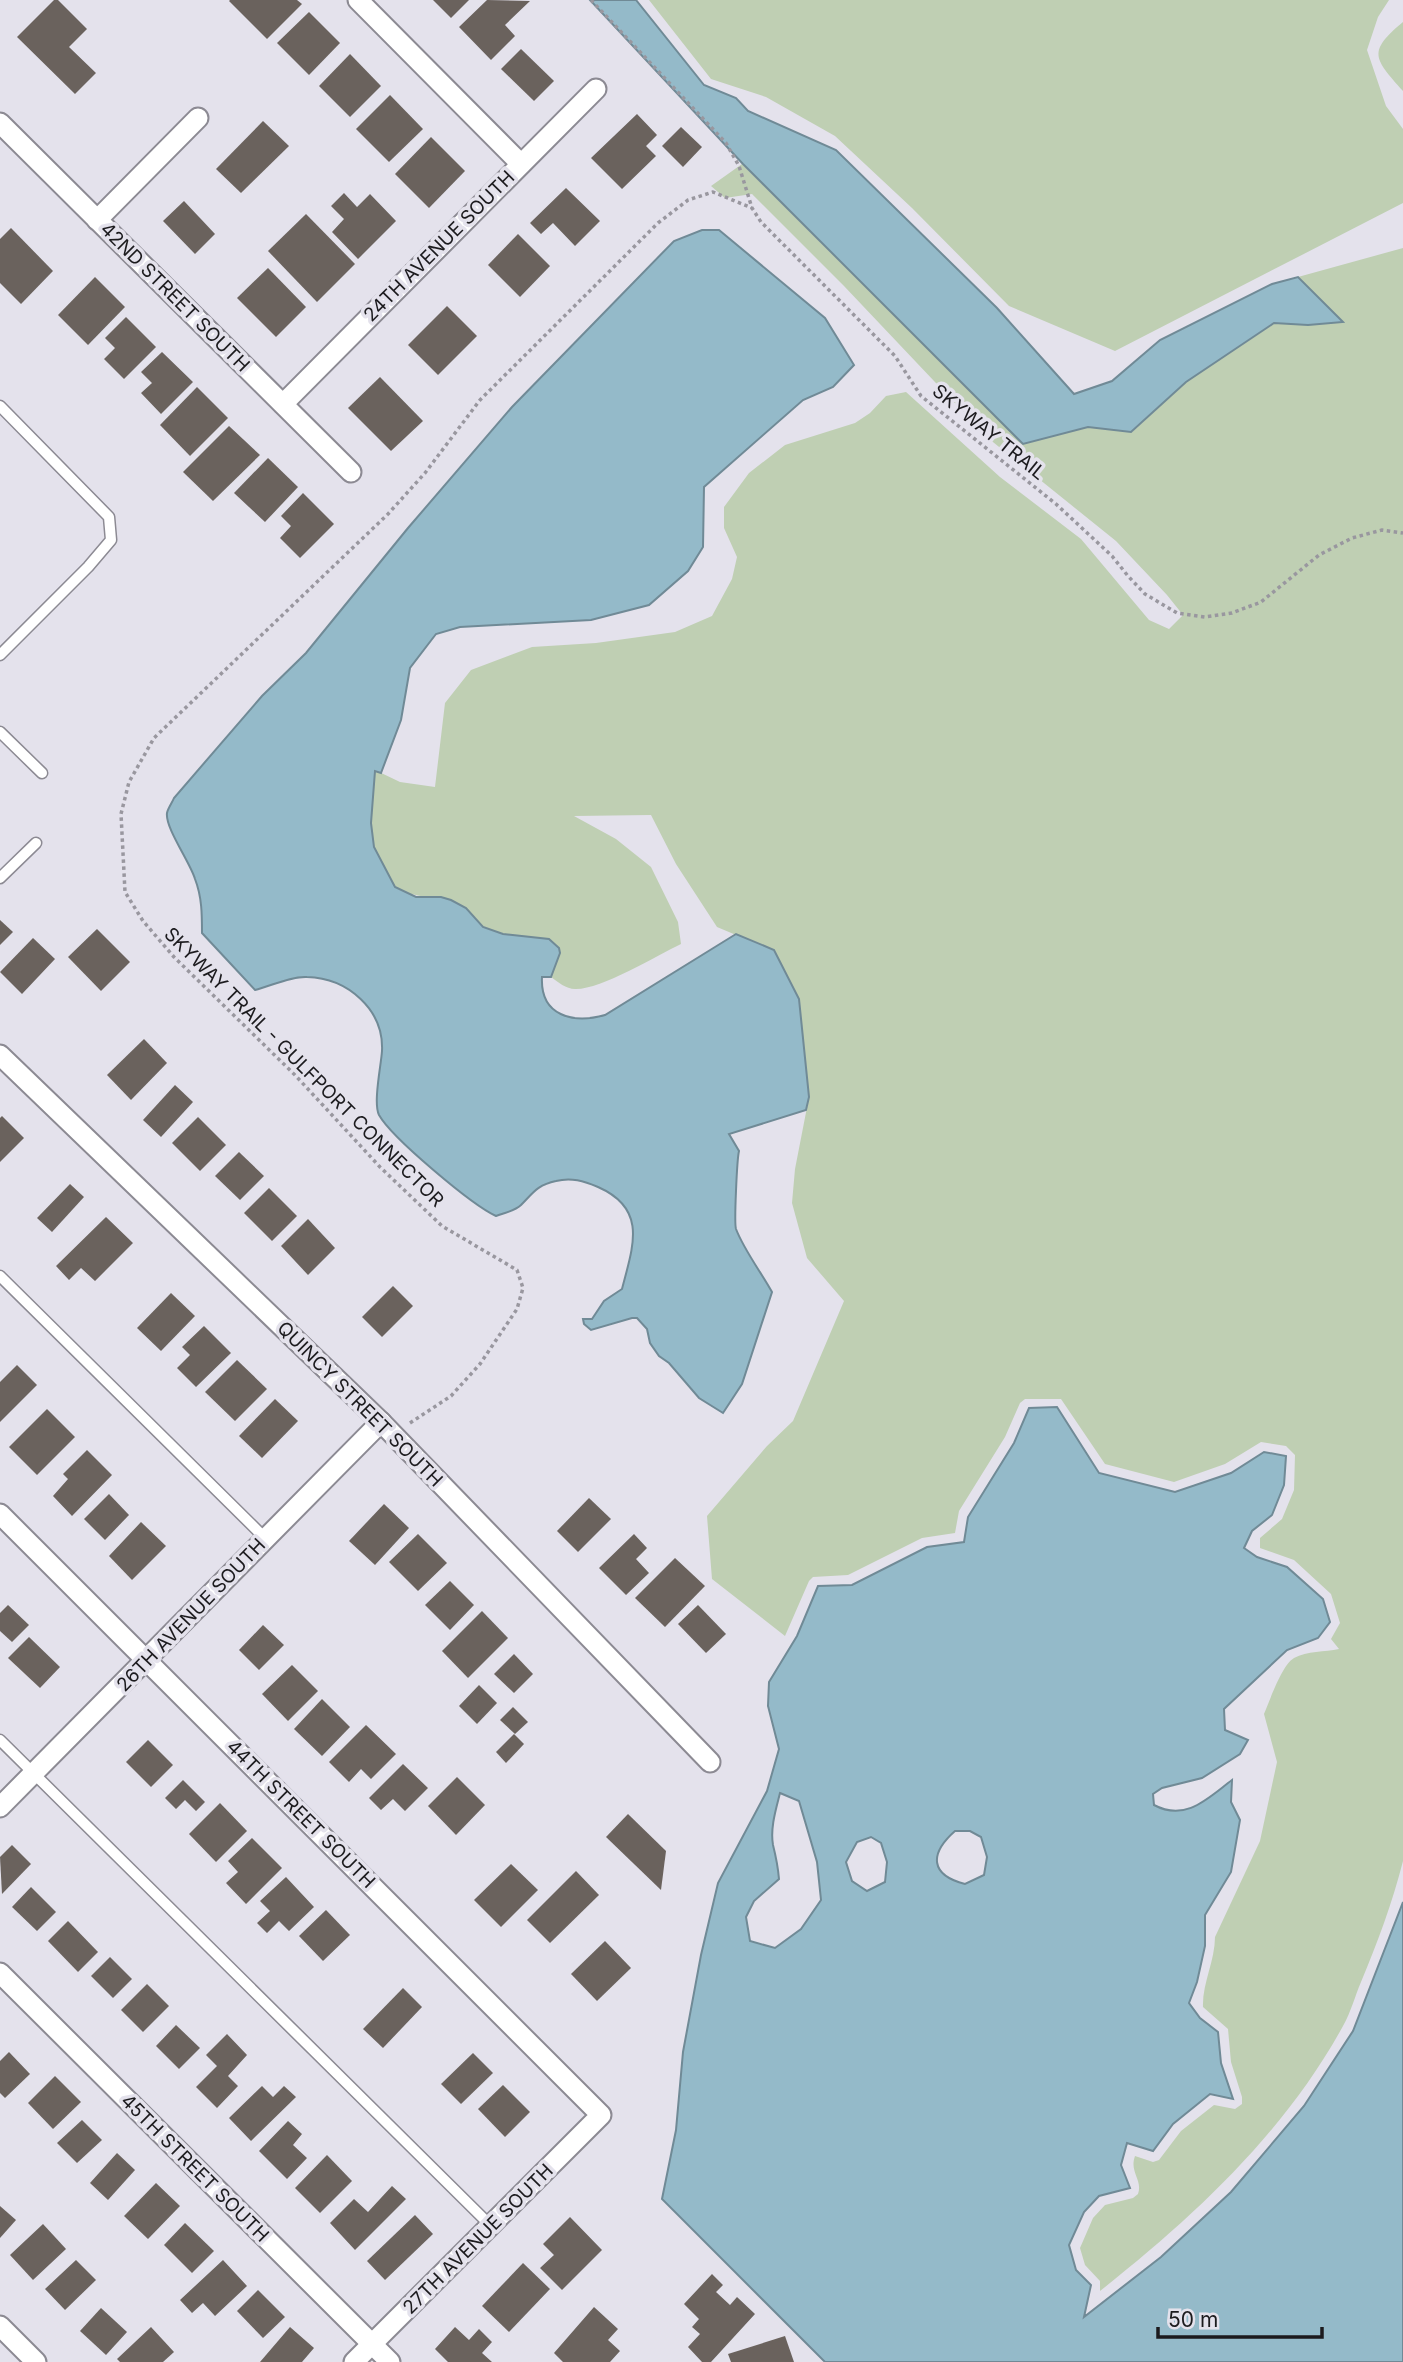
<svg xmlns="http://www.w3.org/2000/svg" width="1403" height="2362" viewBox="0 0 1403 2362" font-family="Inter,sans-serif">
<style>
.green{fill:#bfcfb3}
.water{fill:#94bac9;stroke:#708a96;stroke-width:2;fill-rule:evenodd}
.building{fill:#6a625d}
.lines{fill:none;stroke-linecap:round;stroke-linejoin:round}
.lane-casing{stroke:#8c8a93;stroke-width:13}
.street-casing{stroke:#8c8a93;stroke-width:23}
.path{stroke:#99979f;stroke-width:3.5;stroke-dasharray:3.5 3.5;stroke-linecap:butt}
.lane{stroke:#fff;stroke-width:10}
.street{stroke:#fff;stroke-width:19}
.labels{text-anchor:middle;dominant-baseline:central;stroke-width:7;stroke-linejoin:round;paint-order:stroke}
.street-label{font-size:19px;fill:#1c1b1e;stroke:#e4e2ec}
</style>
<rect width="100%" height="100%" fill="#e4e2ec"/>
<g class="green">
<polygon points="649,0 1389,0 1378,17 1367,50 1386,106 1403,129 1403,203 1115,351 1009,306 912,208 835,136 766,97 711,79"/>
<path d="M1403,22V91C1374,58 1367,52 1403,22Z"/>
<path d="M742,164L1023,444L1088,427L1132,432L1186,382L1275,323L1308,325L1342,321L1298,277L1403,248V1861C1392,1904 1378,1941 1361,1982C1355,1996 1351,2012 1343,2026C1285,2132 1194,2217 1100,2291V2281L1085,2265L1080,2248L1093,2218L1105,2205L1133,2198L1138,2194C1143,2180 1129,2172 1135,2156L1153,2162L1159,2160L1181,2131L1214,2105L1235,2109L1242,2104V2097L1231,2062L1228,2029L1203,2007C1202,1984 1215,1961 1215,1937L1260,1841L1277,1762L1264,1714C1270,1700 1282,1665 1294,1658C1307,1651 1325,1652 1339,1649L1331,1639L1340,1623L1331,1594L1294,1560L1260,1548V1538L1282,1519L1294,1490L1295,1455L1286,1446L1261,1442L1225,1464L1174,1482L1105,1464L1061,1399H1025L1020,1403L1005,1437L959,1511L955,1533L922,1538L848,1575L813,1577L809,1581L785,1636L712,1579L707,1516L767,1446L793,1421L844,1301L807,1258L792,1203L795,1169L809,1097L774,951L717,927L676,864L651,815L574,816L616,839L651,867L678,922L681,944C656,956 600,990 575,989C566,989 558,982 551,977L560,953L549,939L503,934L483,927L474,916L425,897L402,892L395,887L374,847L371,823L375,770L400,782L435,787L445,703L471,670L532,647L596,643L675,632L712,616L732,579L737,557L724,528V507L749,473L785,445L855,423L870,413L886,396L906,392L1000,477L1081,539L1149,620L1169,629L1183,615L1167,595L1116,541L988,438L844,286L752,194L725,198L711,186Z"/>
</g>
<g class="water">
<polygon points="590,0 636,0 704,85 736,98 748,111 836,150 997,308 1074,394 1112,381 1160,340 1272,284 1298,277 1343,322 1308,325 1274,323 1186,382 1131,432 1088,427 1023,444 743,164"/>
<path d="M702,230H719L825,318L854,365L833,387L803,400L704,487L703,547L688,571L649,605L591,620L460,627L436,634L410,668L401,720L381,773L375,771L371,823L374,847L395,887L416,897H441L451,900L466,908L483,927L503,934L549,939L559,948L560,953L551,977H542C540,1016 573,1024 605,1015L736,934L774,950L799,999L809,1097L806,1110L729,1134L739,1151C737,1159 734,1223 736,1229C744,1250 761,1272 772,1292L742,1384L723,1413L699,1398L669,1363L659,1356L650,1343L647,1329L637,1318H632L591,1330L584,1324L583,1319H592L604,1301L622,1289C633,1246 648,1209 598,1187C584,1181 571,1177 556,1181C537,1185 533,1193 521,1205C515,1211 504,1213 496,1216C472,1205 392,1138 379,1115C373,1103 381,1066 382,1051C384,1010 348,978 307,977C291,976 271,986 255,990L202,933C202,915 202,897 195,879C190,862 165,828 167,813C168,808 172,803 174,798L262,696L306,653L408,528L512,407L674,241Z"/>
<path d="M1057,1407L1099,1473L1175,1492L1231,1473L1264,1452L1286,1456L1284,1485L1272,1515L1252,1531L1244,1548L1257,1557L1287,1567L1323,1599L1330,1622L1318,1638L1287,1650L1224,1709L1225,1730L1248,1740L1240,1754L1202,1778L1162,1788L1153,1794L1154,1805C1186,1822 1208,1798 1232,1780L1231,1802L1240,1820L1231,1872L1205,1915V1946L1197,1982L1189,2003L1200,2018L1218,2032L1221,2063L1233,2099L1210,2094L1173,2124L1153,2151L1127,2143L1121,2165L1130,2188L1099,2196L1084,2212L1069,2245L1076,2270L1091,2285L1084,2317L1161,2257L1231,2192L1304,2106L1353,2031L1403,1902V2362H825L662,2199L676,2130L683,2052L701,1955L718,1883L767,1791L779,1749L768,1706L769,1682L797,1636L818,1586L852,1585L927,1547L964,1542L968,1517L1014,1443L1029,1408ZM780,1793L799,1801L817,1862L821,1900L801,1929L775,1948L750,1941L746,1917L754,1901L779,1879C778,1867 776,1857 773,1845C770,1828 776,1809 780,1793ZM955,1831H970L981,1837L987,1857L984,1875L965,1884C930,1875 929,1854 955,1831ZM871,1837L881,1843L887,1862L885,1882L867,1891L852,1881L846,1862L857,1842Z"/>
</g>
<g class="building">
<polygon points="54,0 58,0 87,29 69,47 96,73 75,94 17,37"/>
<polygon points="230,0 297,0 302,4 267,39 229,1"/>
<polygon points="433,0 469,0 451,18"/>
<polygon points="487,0 530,1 505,25 515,36 491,60 459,27"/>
<polygon points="309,12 340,43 309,75 277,43"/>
<polygon points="521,49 554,81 534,101 501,69"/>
<polygon points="350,54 381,86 350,117 319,86"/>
<polygon points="390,95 423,129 389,162 356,129"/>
<polygon points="637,114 657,135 646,146 656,156 622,189 591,158"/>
<polygon points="263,121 289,146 241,193 216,169"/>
<polygon points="681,127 702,147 683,167 662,146"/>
<polygon points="431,137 465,171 429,208 395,174"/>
<polygon points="566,188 600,221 575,246 553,223 541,234 530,223"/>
<polygon points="344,193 357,207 370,194 396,221 358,259 332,232 344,219 331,206"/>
<polygon points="184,201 215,234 195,254 163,221"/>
<polygon points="306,214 355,264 317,302 268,251"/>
<polygon points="11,228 53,271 21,304 0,283 0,239"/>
<polygon points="518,234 550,266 520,297 488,265"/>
<polygon points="268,268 306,307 276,337 237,298"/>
<polygon points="95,277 125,307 88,345 58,315"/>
<polygon points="447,306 477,336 438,375 408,345"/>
<polygon points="126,317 156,347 124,379 104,359 115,348 105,338"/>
<polygon points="162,352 193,382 161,414 141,393 152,383 141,372"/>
<polygon points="380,377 423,421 391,451 348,408"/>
<polygon points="197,387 228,418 190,456 160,425"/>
<polygon points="229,426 260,455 213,501 183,472"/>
<polygon points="268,458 298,487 265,522 234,493"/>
<polygon points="303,493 334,524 300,558 280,538 291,526 281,516"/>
<polygon points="0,920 13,932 0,945"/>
<polygon points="97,929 130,962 101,991 68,957"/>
<polygon points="33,938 55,959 22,994 0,972"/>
<polygon points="144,1039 167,1063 131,1100 107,1075"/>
<polygon points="175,1085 193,1102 161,1137 143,1120"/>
<polygon points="2,1116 24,1138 0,1162 0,1118"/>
<polygon points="198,1117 226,1145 200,1171 172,1143"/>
<polygon points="239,1152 264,1176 240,1200 215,1176"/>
<polygon points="70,1184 84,1197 52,1232 37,1218"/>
<polygon points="269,1188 297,1216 272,1241 244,1213"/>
<polygon points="106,1217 133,1243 95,1281 81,1268 69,1280 56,1266"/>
<polygon points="308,1219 335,1248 308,1275 281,1246"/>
<polygon points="393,1286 413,1306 382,1337 362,1317"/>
<polygon points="171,1293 195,1316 161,1351 137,1328"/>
<polygon points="204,1326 231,1353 196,1387 177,1368 190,1355 182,1347"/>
<polygon points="237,1360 267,1389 235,1421 205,1392"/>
<polygon points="17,1365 37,1385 0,1422 0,1382"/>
<polygon points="275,1399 298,1421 262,1458 239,1436"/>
<polygon points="47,1409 75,1437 37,1475 9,1447"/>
<polygon points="87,1450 112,1475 72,1516 53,1496 68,1479 63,1474"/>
<polygon points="109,1494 129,1515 105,1540 84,1519"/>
<polygon points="589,1498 611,1519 578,1552 557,1531"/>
<polygon points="384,1504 409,1528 375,1565 349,1541"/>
<polygon points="141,1522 166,1546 132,1580 109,1556"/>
<polygon points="418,1534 447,1563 418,1591 389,1562"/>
<polygon points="634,1534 647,1548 636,1559 649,1573 626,1595 599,1568"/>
<polygon points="675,1558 705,1586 665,1627 635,1598"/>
<polygon points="450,1581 474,1605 450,1630 425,1605"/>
<polygon points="8,1605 29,1625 12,1642 0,1631 0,1613"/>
<polygon points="698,1605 726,1634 706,1653 678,1624"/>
<polygon points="482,1611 508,1638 468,1678 442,1651"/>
<polygon points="263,1625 284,1645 259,1670 239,1650"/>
<polygon points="29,1637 60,1667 40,1688 8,1658"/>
<polygon points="514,1654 533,1674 514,1693 494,1674"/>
<polygon points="292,1665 318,1691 288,1721 262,1694"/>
<polygon points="479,1685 497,1703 477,1724 459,1706"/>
<polygon points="322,1699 350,1727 322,1756 294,1729"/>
<polygon points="513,1707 528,1722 515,1734 500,1720"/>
<polygon points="366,1725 396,1754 371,1779 361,1769 349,1782 329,1762"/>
<polygon points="514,1734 524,1744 506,1763 496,1752"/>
<polygon points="148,1740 173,1765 151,1787 126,1762"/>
<polygon points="403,1764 428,1788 405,1811 393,1799 381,1810 369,1798"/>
<polygon points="457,1777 485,1805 456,1835 428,1806"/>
<polygon points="183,1780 205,1802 196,1811 185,1800 176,1809 165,1798"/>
<polygon points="220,1803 247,1831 216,1862 189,1834"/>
<polygon points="628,1814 666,1851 661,1890 606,1837"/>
<polygon points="252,1838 282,1868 246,1904 226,1883 238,1872 228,1861"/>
<polygon points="12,1845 31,1864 2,1894 0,1857"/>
<polygon points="511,1864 538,1890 501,1927 474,1900"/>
<polygon points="576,1871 599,1895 550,1943 527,1920"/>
<polygon points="286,1877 314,1907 289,1931 279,1921 267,1933 257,1923 270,1911 260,1901"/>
<polygon points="31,1887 56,1912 37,1931 12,1907"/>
<polygon points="326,1910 350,1935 323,1961 299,1936"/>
<polygon points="68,1921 98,1952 78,1972 48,1941"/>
<polygon points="605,1941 631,1968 597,2001 571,1974"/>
<polygon points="110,1957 132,1979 113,1998 91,1976"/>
<polygon points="147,1984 169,2006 143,2032 121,2010"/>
<polygon points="403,1988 422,2007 383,2048 363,2029"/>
<polygon points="176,2025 200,2048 179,2069 156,2046"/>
<polygon points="227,2034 247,2055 228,2076 238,2086 217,2108 196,2087 217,2066 206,2055"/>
<polygon points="9,2052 30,2074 5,2098 0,2093 0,2061"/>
<polygon points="473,2053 493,2073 461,2104 441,2084"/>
<polygon points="55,2076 81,2102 53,2129 28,2103"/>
<polygon points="503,2085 530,2112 505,2137 478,2109"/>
<polygon points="262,2086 273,2097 284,2086 296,2097 251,2141 229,2118"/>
<polygon points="82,2120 102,2140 77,2163 57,2143"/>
<polygon points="288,2121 302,2134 293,2145 307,2158 287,2179 259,2151"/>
<polygon points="117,2153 135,2170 108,2200 90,2183"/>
<polygon points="327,2155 352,2181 320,2213 295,2188"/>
<polygon points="156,2183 180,2206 148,2239 124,2216"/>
<polygon points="392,2186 406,2199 355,2250 330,2223 354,2199 368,2212"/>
<polygon points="0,2206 16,2220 0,2238"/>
<polygon points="415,2215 433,2234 385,2280 367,2261"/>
<polygon points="570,2217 602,2250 562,2290 540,2268 554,2255 543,2244"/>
<polygon points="185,2223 214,2251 192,2273 164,2245"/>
<polygon points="43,2224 66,2249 33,2280 10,2255"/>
<polygon points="76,2260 96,2280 65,2310 45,2289"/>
<polygon points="223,2260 247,2286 215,2316 203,2303 192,2313 180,2300"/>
<polygon points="523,2263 550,2289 509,2332 482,2306"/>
<polygon points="712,2274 723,2285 716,2292 730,2305 737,2297 755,2314 711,2362 702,2362 688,2347 700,2334 692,2327 699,2319 684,2304"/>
<polygon points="258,2290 285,2317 263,2338 237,2311"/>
<polygon points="594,2307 618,2329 608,2340 620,2351 610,2362 563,2362 554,2353"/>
<polygon points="101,2308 127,2332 106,2355 80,2331"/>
<polygon points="151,2327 174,2352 163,2362 120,2362 117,2359"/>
<polygon points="290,2327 314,2348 302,2362 260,2362"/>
<polygon points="455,2327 469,2340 479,2329 492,2342 482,2353 492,2362 448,2362 435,2349"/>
<polygon points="785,2336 794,2362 731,2362 728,2354"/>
</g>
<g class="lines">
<defs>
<g id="lane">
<polyline points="0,406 109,517 111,540 88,567 0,655"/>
<polyline points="0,732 42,773"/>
<polyline points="0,878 36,843"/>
<polyline points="0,1276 266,1539"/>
<polyline points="0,1740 491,2226"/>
</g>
<g id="street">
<polyline points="358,0 521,164"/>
<polyline points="0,123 351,472"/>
<polyline points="97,220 198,118"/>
<polyline points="283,404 596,89"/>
<polyline points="0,1055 381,1422 710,1762"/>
<polyline points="0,1514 601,2115 354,2362"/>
<polyline points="0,1807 381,1422"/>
<polyline points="0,1973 390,2362"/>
<polyline points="0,2326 36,2362"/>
</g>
</defs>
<use href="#lane" class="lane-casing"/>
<use href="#street" class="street-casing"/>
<g class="path">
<polyline points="591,0 726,143 739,166 752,208 761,222 895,356 921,396 1056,504 1112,556 1128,576 1145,594 1177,613 1205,617 1232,613 1261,602 1319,555 1352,538 1382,530 1403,533"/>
<polyline points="410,1423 451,1396 480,1364 517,1309 523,1288 517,1270 442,1226 380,1167 295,1075 174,957 143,921 125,892 121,814 129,782 154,738 388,514 425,473 480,400 658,223 688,200 713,192 752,208"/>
</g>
<use href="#lane" class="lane"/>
<use href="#street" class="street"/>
</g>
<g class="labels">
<g class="street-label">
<text transform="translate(439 246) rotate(-45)">24TH AVENUE SOUTH</text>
<text transform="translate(175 297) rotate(45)">42ND STREET SOUTH</text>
<text transform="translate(989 432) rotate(39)">SKYWAY TRAIL</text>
<text transform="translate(304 1067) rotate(45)">SKYWAY TRAIL - GULFPORT CONNECTOR</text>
<text transform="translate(360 1404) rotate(45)">QUINCY STREET SOUTH</text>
<text transform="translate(191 1615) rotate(-46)">26TH AVENUE SOUTH</text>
<text transform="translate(301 1814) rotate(45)">44TH STREET SOUTH</text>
<text transform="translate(195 2168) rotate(45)">45TH STREET SOUTH</text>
<text transform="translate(478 2239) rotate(-45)">27TH AVENUE SOUTH</text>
</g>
</g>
<path d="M1158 2327v10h164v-10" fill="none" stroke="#1c1b1e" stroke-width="3.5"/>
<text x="1168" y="2327" font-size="21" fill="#1c1b1e" stroke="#e4e2ec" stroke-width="5" paint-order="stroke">50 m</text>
</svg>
